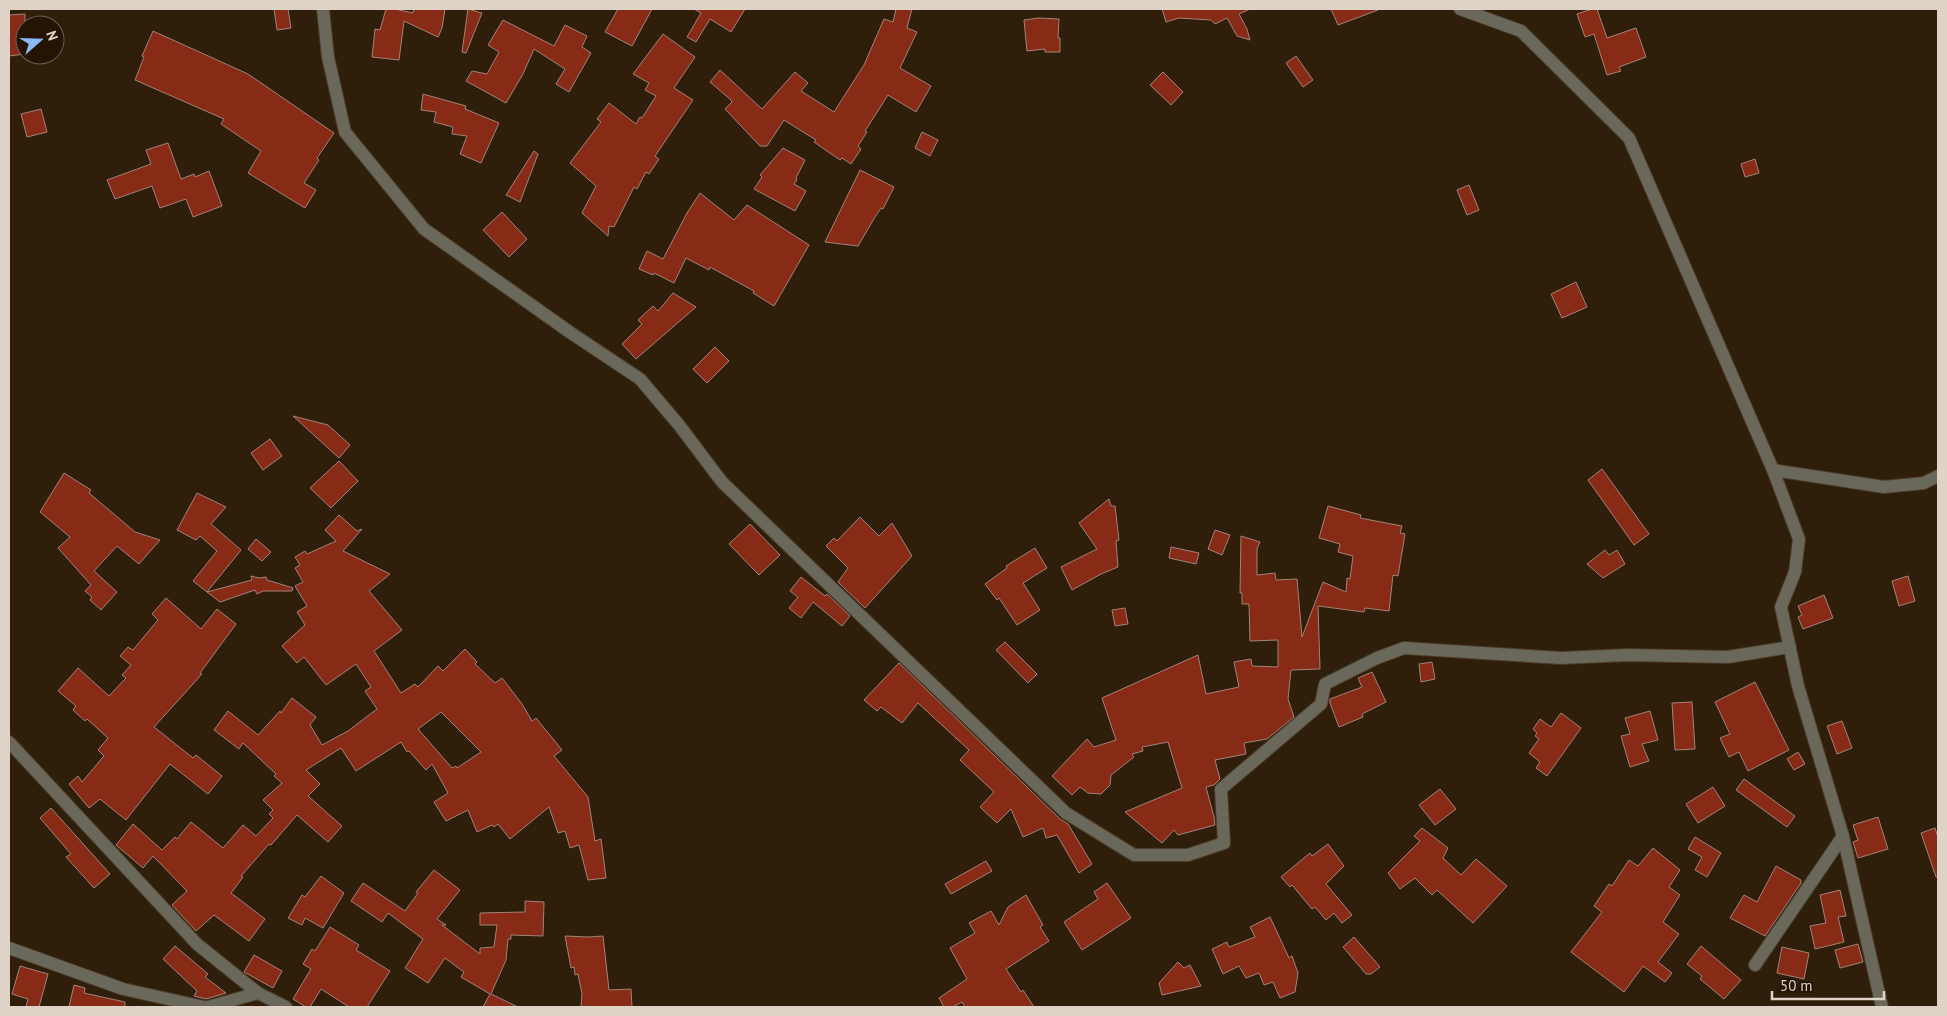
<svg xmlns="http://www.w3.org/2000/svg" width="1947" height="1016" viewBox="0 0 1947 1016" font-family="'PT Sans',sans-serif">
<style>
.building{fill:#872b16;stroke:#a3837a;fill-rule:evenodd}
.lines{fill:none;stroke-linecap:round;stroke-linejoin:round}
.minor-casing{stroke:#4b3b27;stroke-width:14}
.minor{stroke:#69685b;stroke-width:12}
</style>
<rect width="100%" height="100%" fill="#2f1e09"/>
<g class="building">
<polygon points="274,9 288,9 291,28 277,30"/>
<polygon points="386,9 395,9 413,13 414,9 445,9 442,28 438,37 404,21 399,60 372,57 375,29 380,30"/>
<polygon points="468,9 482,13 466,53 462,52"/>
<polygon points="618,9 652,9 632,46 605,32"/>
<polygon points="694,9 745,9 731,32 710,19 696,42 687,37 701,13"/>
<polygon points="896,9 912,9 907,28 917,32 900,68 931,86 916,112 888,95 865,131 867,132 858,146 861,149 851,164 842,158 840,160 814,142 816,140 784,120 767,146 760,146 725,109 732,102 731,100 710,82 720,70 762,109 795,72 808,83 801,91 834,112 864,65 884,19 893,22"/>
<polygon points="1162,9 1250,9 1239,14 1247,29 1250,40 1237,36 1227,18 1215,24 1211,20 1179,18 1166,22"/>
<polygon points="1331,9 1378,9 1378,10 1338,25"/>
<polygon points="1592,9 1597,9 1607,38 1636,28 1646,57 1619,67 1621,71 1607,75 1594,34 1585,37 1577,14"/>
<polygon points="25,14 25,54 9,56 9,15"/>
<polygon points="1038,18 1059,19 1058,38 1060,38 1060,52 1045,52 1045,49 1027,51 1024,20"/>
<polygon points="503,20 554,46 565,25 587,36 582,47 591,53 569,92 556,84 565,69 534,49 523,74 506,103 466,81 472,71 487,74 499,52 488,45"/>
<polygon points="153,31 248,74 334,133 317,158 319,160 304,183 316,190 305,208 248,173 261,151 221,124 224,119 135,80 144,57 142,56"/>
<polygon points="663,34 695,57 674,88 693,100 655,156 659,159 649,174 646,172 637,189 634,187 614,227 609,226 608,236 582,213 596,186 570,163 601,122 597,119 609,103 636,124 640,117 642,118 656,96 645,90 649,83 633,74"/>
<polygon points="1296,56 1313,80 1303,87 1286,63"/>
<polygon points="1163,72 1183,92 1171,105 1150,85"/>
<polygon points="423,94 466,106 465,109 499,123 481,163 460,154 467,136 452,134 453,127 434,122 436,112 421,110"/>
<polygon points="41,109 47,132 27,137 21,114"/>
<polygon points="922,132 938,140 930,156 915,148"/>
<polygon points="168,143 181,179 194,174 195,177 209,171 222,206 193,217 186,199 160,208 152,186 115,199 107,180 151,164 146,150"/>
<polygon points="783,148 805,160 796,178 797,180 794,184 806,191 795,211 754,189 762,177 760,175"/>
<polygon points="534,151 538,154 520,202 506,195"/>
<polygon points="1755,159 1759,173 1745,177 1741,164"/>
<polygon points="860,170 894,187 883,209 881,208 875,217 858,246 825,242"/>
<polygon points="1469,185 1479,210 1467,215 1457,190"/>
<polygon points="700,193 734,220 747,205 809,245 774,306 753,293 754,291 710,267 709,270 686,258 674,283 654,273 653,275 639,269 647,251 663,259 687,213"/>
<polygon points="502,212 527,239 509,257 483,230"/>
<polygon points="1576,282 1587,307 1562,318 1551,294"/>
<polygon points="673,293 696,307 636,359 622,344 642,324 638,320 653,306 658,311"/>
<polygon points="715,347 729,361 707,383 693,369"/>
<polygon points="293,416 328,425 350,445 339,458"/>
<polygon points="270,439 282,456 263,470 251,453"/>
<polygon points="339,461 358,481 331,508 310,488"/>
<polygon points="1602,469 1649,534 1634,545 1588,480"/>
<polygon points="64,473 91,490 89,493 135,532 160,540 139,564 117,546 94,571 117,592 101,610 90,600 92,597 85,591 91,585 58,548 70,537 40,512"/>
<polygon points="197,493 226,507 211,524 241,550 207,592 193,581 217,551 200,536 196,540 177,530"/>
<polygon points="1109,499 1111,506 1115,506 1119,540 1116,541 1118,567 1101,574 1072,590 1061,567 1097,549 1079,523"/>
<polygon points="1328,506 1361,515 1360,518 1402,526 1400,533 1405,534 1398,576 1393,575 1389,611 1365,608 1364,612 1318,606 1320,669 1291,670 1288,699 1294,717 1267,739 1244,743 1246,754 1215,760 1220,779 1214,785 1206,787 1214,817 1215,825 1178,835 1174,830 1162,843 1125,812 1182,788 1168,742 1142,747 1143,751 1132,754 1134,757 1111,775 1110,785 1101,794 1088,793 1080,787 1072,795 1052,776 1087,739 1094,747 1116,740 1102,698 1198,655 1206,694 1239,687 1234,662 1251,659 1252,666 1278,667 1278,640 1250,641 1249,604 1242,604 1242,593 1240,593 1241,536 1260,542 1257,549 1257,575 1275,573 1276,580 1297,579 1302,637 1323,582 1346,592 1347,578 1350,579 1353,556 1338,552 1340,544 1319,538"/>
<path d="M339,515L357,531L362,529L343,551L390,574L369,591L402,630L374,651L401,693L415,684L418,687L438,666L443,671L465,649L477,662L475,664L495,683L502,678L522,704L532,721L536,718L562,750L554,756L588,797L595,841L601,839L606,878L588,880L579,845L570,848L565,831L558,833L549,807L510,839L498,824L494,827L492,825L477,832L468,810L446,821L434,802L448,793L432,764L426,770L409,751L407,752L401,742L356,771L341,748L306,770L320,784L308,796L342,826L328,842L297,815L271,845L269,844L241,876L243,877L231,893L265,919L249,941L214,915L196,931L172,905L187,891L153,856L143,868L116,845L133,824L162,850L175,837L177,839L191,822L223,848L243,825L256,836L273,818L269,814L273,810L263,800L282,783L274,776L276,774L243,743L239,749L214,730L228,711L258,735L280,711L281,713L292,698L316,717L310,725L322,745L348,731L377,709L365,691L371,687L356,664L326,685L304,657L297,663L282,646L305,625L297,612L307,606L295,586L303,582L295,568L300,565L295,557L305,551L307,554L336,541L325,530ZM441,712L481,752L457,768L456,766L452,768L418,729Z"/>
<polygon points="860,517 879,536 892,523 912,556 865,608 838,582 848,568 826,546 834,538 837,541"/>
<polygon points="750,524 780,555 759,575 729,544"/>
<polygon points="1215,530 1230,535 1222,555 1208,549"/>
<polygon points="256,539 271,552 262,561 248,549"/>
<polygon points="1171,547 1199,553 1196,564 1169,558"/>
<polygon points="1035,548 1047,568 1023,583 1040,610 1017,625 999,598 997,600 985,584 1007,568 1006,566"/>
<polygon points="1605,550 1609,555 1617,550 1625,564 1603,578 1587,564"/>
<polygon points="251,576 259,578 266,577 267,580 293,588 292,591 263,591 257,594 255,590 220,602 207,592 252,580"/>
<polygon points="1908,576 1915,601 1899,606 1892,581"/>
<polygon points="801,577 825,596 827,594 850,616 842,626 813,602 801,618 789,608 798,597 790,591"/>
<polygon points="1824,595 1833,618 1803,629 1798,617 1802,615 1798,606"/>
<polygon points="166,598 201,629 217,609 236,624 200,673 202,674 154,727 193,758 196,755 222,776 208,794 170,764 126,820 100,799 89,808 69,784 78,776 82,782 104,756 98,750 108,738 87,719 85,721 73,710 76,706 58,691 78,668 109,696 126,678 122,675 131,665 120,656 128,647 133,650 158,620 152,614"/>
<polygon points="1125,608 1128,624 1115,626 1112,610"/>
<polygon points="1005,642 1037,674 1028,683 996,650"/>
<polygon points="1432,662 1435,679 1421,682 1419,664"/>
<polygon points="899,663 1060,819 1068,824 1092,864 1079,873 1057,835 1046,838 1043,828 1023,837 1011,809 997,823 980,807 994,792 960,760 969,750 918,703 902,723 881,707 877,711 864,700"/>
<polygon points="1372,672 1386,702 1362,714 1363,717 1339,727 1330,703 1330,699 1362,687 1358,678"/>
<polygon points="1755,682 1789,750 1748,771 1739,752 1729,757 1720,738 1730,734 1715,702"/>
<polygon points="1692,702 1695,749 1675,750 1672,703"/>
<polygon points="1650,711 1658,740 1642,744 1649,761 1630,767 1621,736 1630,734 1625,718"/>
<polygon points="1561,713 1581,728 1547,776 1536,768 1540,762 1529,753 1539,739 1535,736 1537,733 1533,729 1540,719 1551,727"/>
<polygon points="1842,721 1852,748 1837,754 1827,726"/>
<polygon points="1798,752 1805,764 1794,770 1787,759"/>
<polygon points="1744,779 1795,816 1787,827 1736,790"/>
<polygon points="1713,787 1725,806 1698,823 1686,804"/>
<polygon points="1440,789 1456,809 1435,825 1419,805"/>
<polygon points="51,808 110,874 94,888 66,857 71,854 40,818"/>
<polygon points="1878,817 1888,849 1858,858 1853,842 1858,840 1853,825"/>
<polygon points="1422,828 1448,848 1443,858 1461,875 1476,859 1507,886 1473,923 1437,890 1432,895 1415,878 1400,889 1388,873 1420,841 1414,836"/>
<polygon points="1935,828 1938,837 1938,877 1936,877 1921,833"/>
<polygon points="1695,837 1721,853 1707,877 1695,870 1702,857 1688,849"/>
<polygon points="1328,844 1344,866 1326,884 1352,915 1342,923 1334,913 1326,920 1315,907 1312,909 1292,885 1290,887 1281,877 1310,853 1312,856"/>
<polygon points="1653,848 1680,870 1669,887 1680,895 1663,922 1679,934 1658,962 1672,973 1665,982 1643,966 1624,992 1571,952 1602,912 1594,906 1609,884 1612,886 1629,860 1638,866"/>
<polygon points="986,861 992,871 951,894 945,884"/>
<polygon points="1776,866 1801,880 1801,883 1765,936 1730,918 1744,895 1757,902"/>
<polygon points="434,870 460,890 437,919 446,925 442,925 480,954 480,948 494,947 497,925 480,925 480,913 525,912 525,901 544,902 543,936 511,935 511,939 508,939 506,960 491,994 518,1007 483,1007 490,994 461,977 464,972 445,958 428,983 405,968 423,939 388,913 382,922 351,901 363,883 405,911 418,893 416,892"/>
<polygon points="321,876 344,893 323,928 305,918 302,925 288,918 302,895 305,897"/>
<polygon points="1107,883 1131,918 1082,950 1064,922 1098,899 1094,892"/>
<polygon points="1840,890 1846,916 1838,917 1844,942 1815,949 1810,926 1826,923 1820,895"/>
<polygon points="1026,895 1043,925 1040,927 1049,941 1006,969 1021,992 1023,990 1034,1007 965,1007 962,1002 953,1007 944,1007 939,998 967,979 950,948 975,933 969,923 991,911 999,925 1008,907"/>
<polygon points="1270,917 1289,958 1292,956 1298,973 1295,992 1280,998 1273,982 1264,985 1259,973 1246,978 1239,966 1223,974 1212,949 1227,942 1229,947 1255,937 1250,927"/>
<polygon points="330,927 359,945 356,950 390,971 367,1007 349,1007 321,989 310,1007 306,1007 293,999 311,969 303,964 312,949 315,951"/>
<polygon points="565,936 589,937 603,936 609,990 631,989 632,1007 581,1007 582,994 578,974 575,975 574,967 571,968"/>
<polygon points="1354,937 1380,967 1371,974 1366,974 1343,947"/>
<polygon points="1858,944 1863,962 1840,968 1835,950"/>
<polygon points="175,946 208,974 205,977 226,993 206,999 194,996 197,991 163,959"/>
<polygon points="1701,946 1741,980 1724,999 1700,979 1702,976 1687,964"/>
<polygon points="1782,947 1809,953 1804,979 1777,973"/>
<polygon points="254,955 282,971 273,988 244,972"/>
<polygon points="1178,962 1184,968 1190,965 1201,986 1162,995 1159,983"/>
<polygon points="20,966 48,974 39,1007 26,1007 28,999 12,994"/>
<polygon points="74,985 85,988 84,993 125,1002 125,1007 69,1007"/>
</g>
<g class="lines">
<defs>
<g id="minor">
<polyline points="323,9 328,57 345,132 424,229 571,333 640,379 679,425 722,482 1066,813 1134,855 1188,855 1224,843 1221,789 1321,704 1325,684 1377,658 1404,648 1561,658 1628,655 1728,657 1790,647"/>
<polyline points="1460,9 1521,31 1629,138 1773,470 1799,539 1795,572 1781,607 1798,686 1843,836 1882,1007"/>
<polyline points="1773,470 1884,487 1924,483 1938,476"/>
<polyline points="9,742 197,944 258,993 286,1007"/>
<polyline points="9,948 123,989 204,1007"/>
<polyline points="1755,965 1843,836"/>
<polyline points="208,1007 258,993"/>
</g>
</defs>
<use href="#minor" class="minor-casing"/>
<use href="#minor" class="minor"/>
</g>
<rect width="1947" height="1016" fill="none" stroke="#ded3c6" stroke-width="20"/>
<g transform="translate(40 40) rotate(70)"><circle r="24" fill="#241402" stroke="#6e6050"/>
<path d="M0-4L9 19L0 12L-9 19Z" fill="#8abafc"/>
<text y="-8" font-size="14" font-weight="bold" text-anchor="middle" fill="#ded3c6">N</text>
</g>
<path d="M1772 991v8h112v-8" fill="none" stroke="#ded3c6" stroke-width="2.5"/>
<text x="1780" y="991" font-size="15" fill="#ded3c6" stroke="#241402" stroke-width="4" paint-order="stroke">50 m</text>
</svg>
